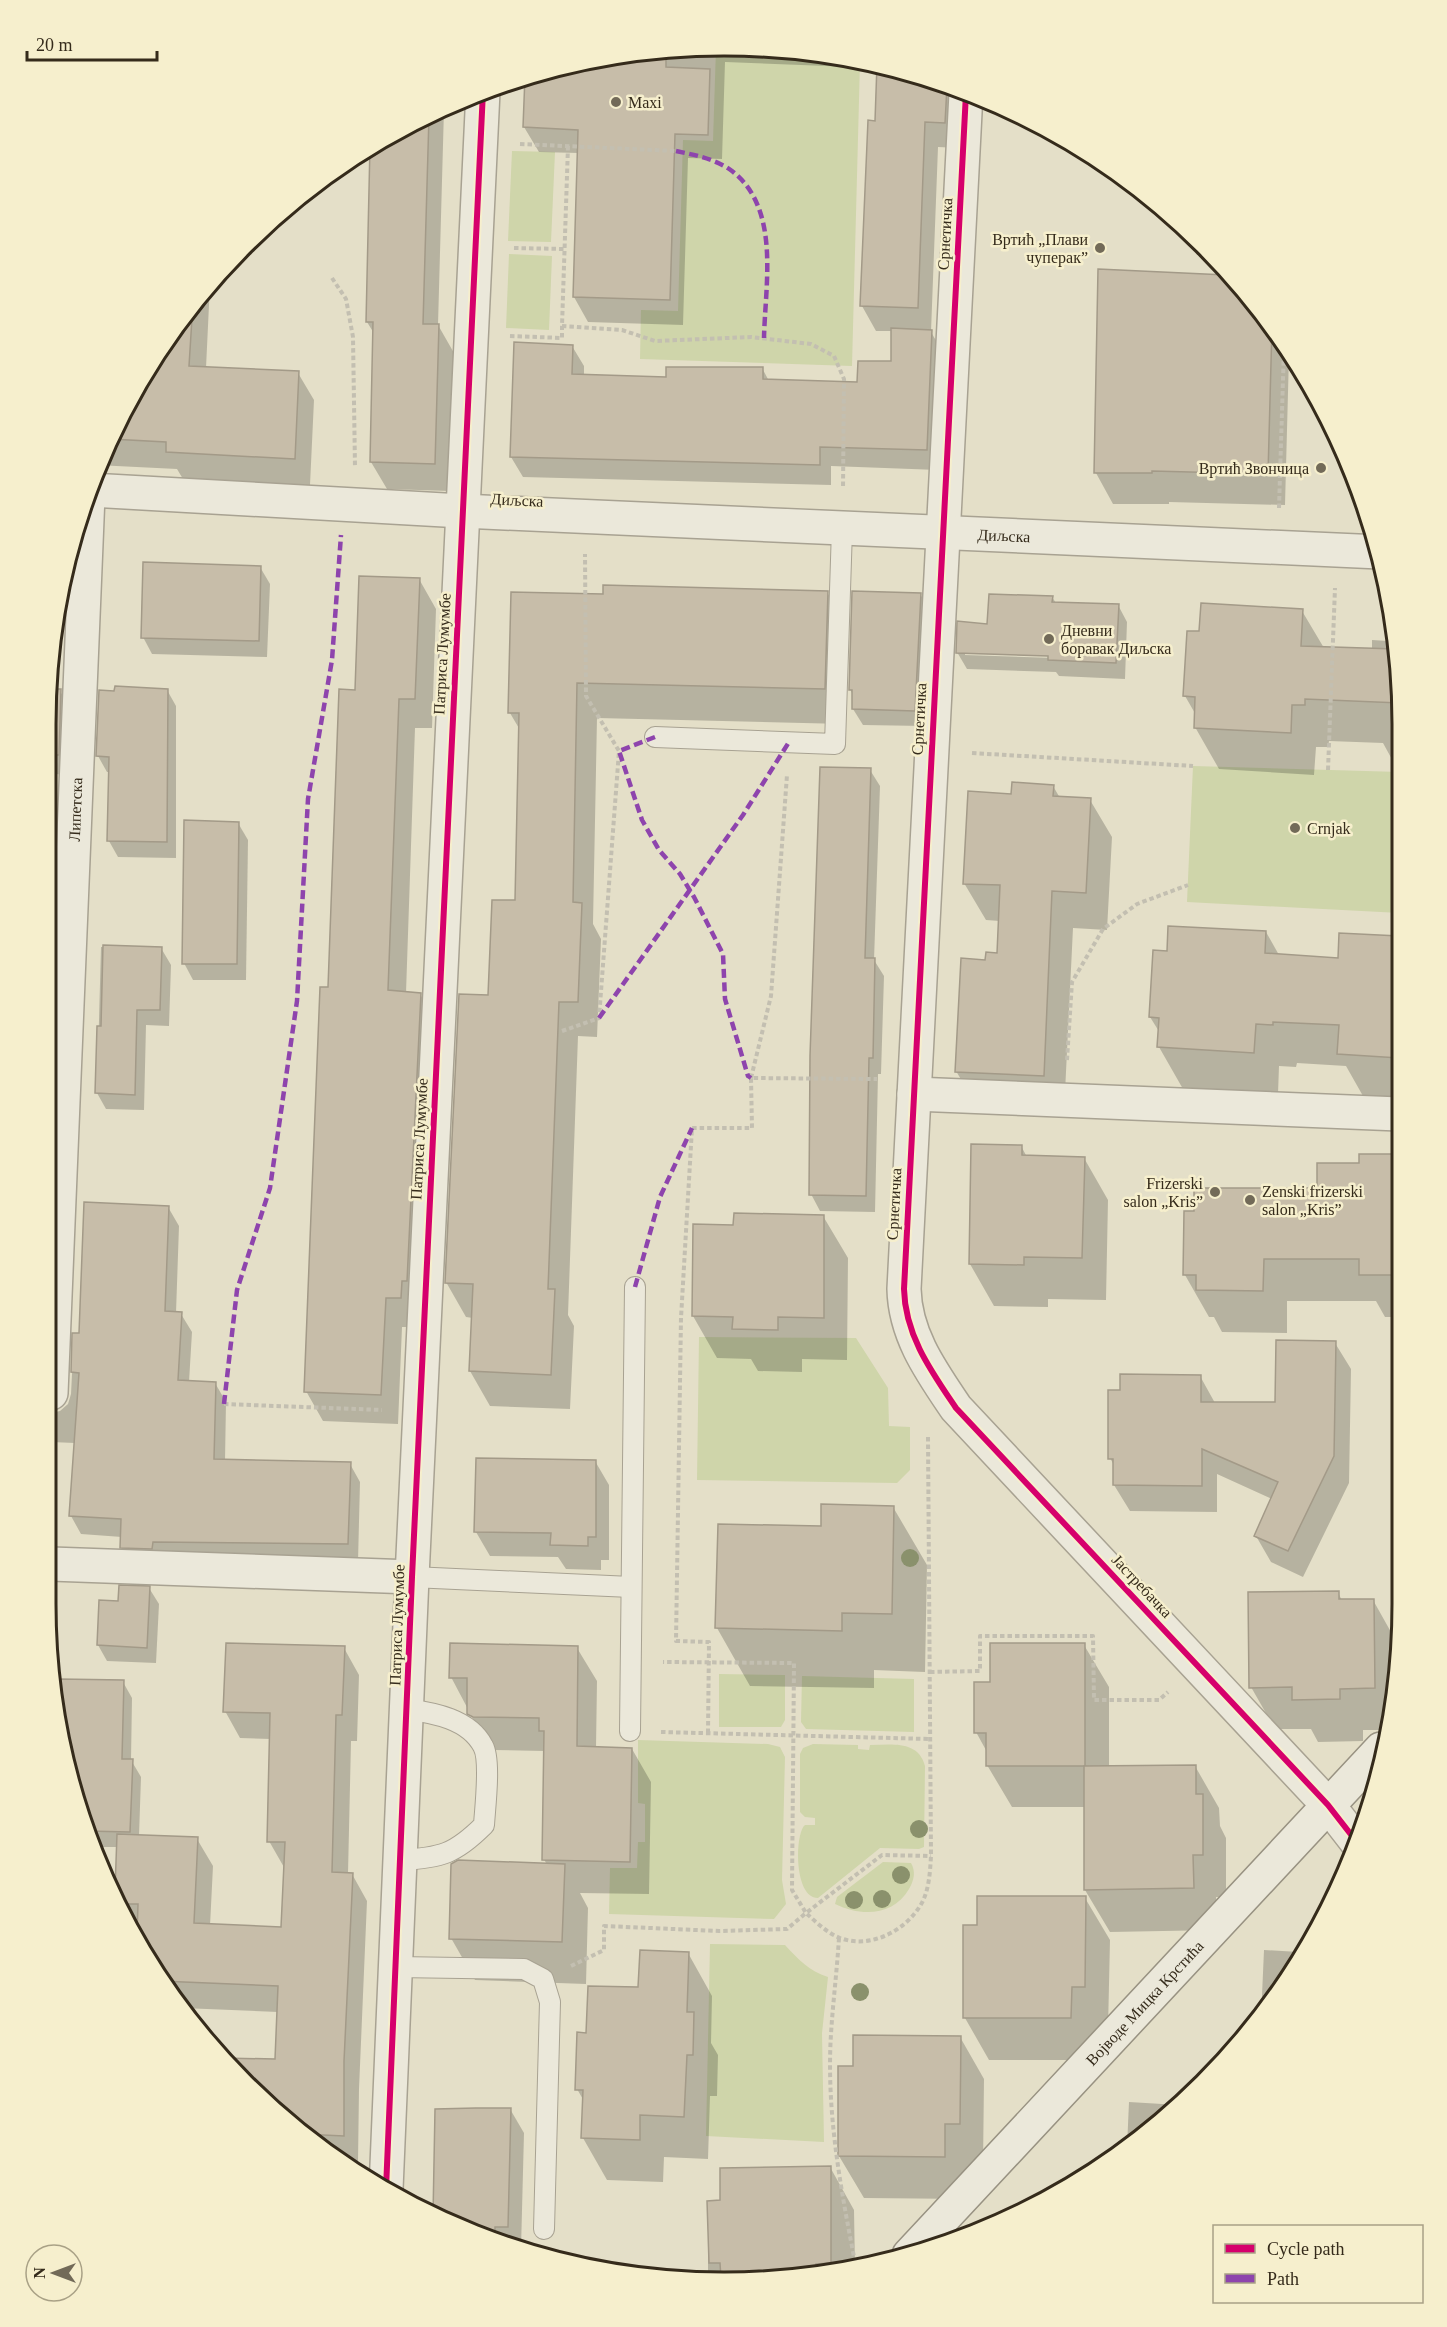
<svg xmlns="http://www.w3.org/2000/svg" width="1447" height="2327" viewBox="0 0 1447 2327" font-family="'Times New Roman',serif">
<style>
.green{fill:#cfd5aa}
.shadow{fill:#0003;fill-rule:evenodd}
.building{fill:#c7bda9;stroke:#a39a88;stroke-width:1.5}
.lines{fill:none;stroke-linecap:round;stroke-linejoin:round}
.lane-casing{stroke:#a8a292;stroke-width:22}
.street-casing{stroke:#a8a292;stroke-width:36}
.secondary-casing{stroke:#989282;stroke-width:36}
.path{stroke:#c3bfb1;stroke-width:4;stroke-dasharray:4.5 3;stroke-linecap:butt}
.lane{stroke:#ebe8da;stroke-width:20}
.street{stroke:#ebe8da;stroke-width:33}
.secondary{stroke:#ebe8da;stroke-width:33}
.quiet{stroke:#8e44ad;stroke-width:4.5;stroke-dasharray:9 4.5;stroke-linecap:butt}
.cycleway-casing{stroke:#f6efcd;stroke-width:10}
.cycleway{stroke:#d6006c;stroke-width:6}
.tree{fill:#8a916c}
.poi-dot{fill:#726a58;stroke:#f6efcd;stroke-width:2}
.labels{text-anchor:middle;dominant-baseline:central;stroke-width:5;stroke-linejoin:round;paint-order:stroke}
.poi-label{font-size:16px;fill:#352b1b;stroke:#f6efcd;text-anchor:start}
.street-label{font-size:16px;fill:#352b1b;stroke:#f6efcd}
.rim{fill:none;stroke:#352b1b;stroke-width:3}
</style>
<rect width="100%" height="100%" fill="#e4dfc8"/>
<g class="green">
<polygon points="716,48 793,51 860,62 852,366 640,359 641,310 678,311 683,140 713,141"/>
<polygon points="512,151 555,152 551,242 508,241"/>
<polygon points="509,254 552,256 549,330 506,328"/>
<polygon points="1193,766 1400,772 1400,913 1187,902"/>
<polygon points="699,1337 856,1338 888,1388 889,1426 910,1427 910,1470 897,1483 697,1480"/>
<polygon points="719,1674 785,1675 785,1720 781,1727 719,1727"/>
<polygon points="802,1676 914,1679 914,1732 806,1729 801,1722"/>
<polygon points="638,1740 768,1744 780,1747 785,1757 782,1880 786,1904 774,1919 609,1914 610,1868 637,1868 638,1842 645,1842 645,1804 638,1803"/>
<path d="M813,1744L858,1745V1749L869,1750L870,1745C892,1745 918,1740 925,1766L924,1847L919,1849L880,1848L818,1898C793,1898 795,1832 805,1825H815V1818L805,1817L800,1812V1754L803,1748Z"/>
<path d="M883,1862L911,1863C916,1872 914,1880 909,1889C893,1916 862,1917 835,1904L837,1897Z"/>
<path d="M710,1944L785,1945C798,1959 809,1971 828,1977L822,2033L824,2142L706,2136Z"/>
</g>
<g class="shadow">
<polygon points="768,46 899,68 961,91 959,148 938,147 931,332 942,351 938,470 831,466 831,485 523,477 511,457 572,346 584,366 584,376 668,378 762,368 769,381 859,384 892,362 893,331 876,331 862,306 869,122 876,122 878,68 725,62 722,159 688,158 683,325 588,322 574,297 579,153 539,152 524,127 526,76 635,51"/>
<polygon points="444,109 438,325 454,353 450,491 387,489 371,462 375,335 367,322 372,145 385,136"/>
<polygon points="1100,270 1227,275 1262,310 1289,355 1285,505 1169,502 1169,504 1113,504 1096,473"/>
<polygon points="210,284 206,368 298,373 314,400 310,485 183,479 177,469 96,465 185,310"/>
<polygon points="260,567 270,584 267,657 152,654 143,637"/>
<polygon points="419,579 436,609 432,728 415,728 406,993 420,994 437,1024 417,1327 402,1327 398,1424 323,1421 306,1391 329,989 356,691"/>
<polygon points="827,592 847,627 844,724 597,718 593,924 601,939 597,1037 578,1036 568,1315 574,1326 570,1409 490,1406 470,1371 473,1318 466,1317 446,1282 490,997 517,902 520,730 510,713 604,596"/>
<polygon points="920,594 930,610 924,726 863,725 853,709 853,695 850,689"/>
<path d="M1052,597L1056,603L1118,605L1127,622L1125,679L1059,676L1056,672L967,669L957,652L989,625ZM965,652L1055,655V658L965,655Z"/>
<polygon points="1302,611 1324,648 1372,650 1372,640 1388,641 1390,614 1401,679 1400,774 1383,743 1329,741 1328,747 1316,747 1314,775 1219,769 1195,727 1196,715 1185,696 1201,633"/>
<polygon points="51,690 60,691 72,711 69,775 55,774 51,936"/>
<polygon points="167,690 176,706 176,858 118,857 109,841 110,772 107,772 98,756"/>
<polygon points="870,770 880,786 874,960 884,976 881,1074 878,1074 875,1212 820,1211 811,1194"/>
<polygon points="1053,786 1060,798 1090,800 1112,837 1107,930 1073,928 1064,1113 978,1108 956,1071 986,961 998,955 1000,921 986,920 964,883 1012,795"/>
<polygon points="238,823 248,840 246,980 193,980 184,963"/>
<polygon points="1266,932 1279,955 1339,960 1341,934 1399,938 1399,1098 1363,1096 1346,1066 1297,1063 1296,1067 1279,1066 1278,1094 1183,1089 1159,1047 1160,1033 1150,1017 1168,952"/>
<polygon points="101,947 161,948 171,965 169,1026 146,1025 144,1110 106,1109 97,1093"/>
<polygon points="1021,1146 1027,1157 1084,1158 1108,1200 1106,1300 1048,1299 1048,1307 994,1306 970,1264"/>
<polygon points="1399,1155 1398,1317 1385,1317 1376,1301 1287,1301 1287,1333 1222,1332 1214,1317 1209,1317 1185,1275 1196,1212 1318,1190 1360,1165"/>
<polygon points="168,1207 179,1226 176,1313 181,1314 192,1332 189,1382 215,1383 226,1402 225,1461 350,1464 360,1482 358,1562 132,1566 121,1547 122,1537 81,1534 71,1516 75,1443 51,1442 51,1413 60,1411 68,1404 71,1394 74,1334 81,1335"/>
<polygon points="823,1216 848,1258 847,1360 802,1359 802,1372 758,1371 751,1359 717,1358 693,1316 735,1227"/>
<polygon points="1335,1343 1351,1369 1349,1483 1303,1577 1271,1562 1256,1536 1272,1499 1217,1474 1217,1512 1130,1511 1114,1485 1115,1467 1110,1458 1200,1376 1215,1403 1276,1403"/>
<polygon points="595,1461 609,1485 609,1560 601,1560 601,1570 566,1569 558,1557 490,1556 476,1532"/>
<polygon points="893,1507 927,1565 925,1672 874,1670 874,1688 750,1686 717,1628 822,1528"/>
<polygon points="149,1588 159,1604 156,1663 107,1661 98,1645 120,1602"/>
<polygon points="1338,1592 1342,1601 1373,1600 1396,1641 1396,1692 1386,1730 1363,1730 1363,1741 1318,1742 1311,1729 1275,1729 1251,1687"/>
<polygon points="1084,1645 1109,1687 1109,1767 1195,1766 1219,1808 1220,1826 1226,1838 1226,1897 1216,1897 1217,1930 1110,1932 1085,1890 1085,1807 1012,1807 987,1765 987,1752 976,1732 992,1683"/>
<polygon points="344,1648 359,1675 357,1741 351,1741 348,1874 352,1874 367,1901 359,2089 358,2162 342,2161 311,2142 243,2083 276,2061 278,2012 182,2008 160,1981 116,1893 118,1847 93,1847 81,1821 58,1722 59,1680 123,1682 132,1698 131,1760 141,1777 139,1836 197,1839 213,1866 210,1926 282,1929 285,1869 269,1841 271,1739 240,1738 225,1711"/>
<polygon points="577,1648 597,1681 596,1748 632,1749 651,1782 649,1894 580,1893 588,1908 586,1984 475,1980 451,1938 547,1865 544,1859 545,1751 493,1750 488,1747 451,1677"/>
<polygon points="1085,1898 1110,1940 1108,2029 1095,2029 1094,2060 989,2060 965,2018 979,1926"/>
<polygon points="1264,1950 1299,1952 1261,2018"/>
<polygon points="688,1953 712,1996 711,2043 718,2055 717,2096 710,2096 708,2159 664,2157 663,2182 607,2180 583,2138 584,2101 577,2089 588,2034 640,1989"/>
<polygon points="960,2037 984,2079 983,2166 969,2166 968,2199 864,2198 839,2156 855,2067"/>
<polygon points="1129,2102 1179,2105 1127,2147"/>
<polygon points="510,2109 524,2133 521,2249 505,2246 435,2217"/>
<polygon points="830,2167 854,2210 855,2268 812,2276 708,2280 708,2202 722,2202"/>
</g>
<g class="building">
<polygon points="666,50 666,67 710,69 708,135 675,134 670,300 573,297 578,130 523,127 525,76 635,51"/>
<polygon points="877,64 899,68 947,86 945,123 925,122 918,308 860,306 868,120 875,121"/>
<polygon points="429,116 423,324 439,324 435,464 370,462 373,322 366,322 370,146 385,136"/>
<polygon points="1098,269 1226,275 1262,310 1272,326 1268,474 1152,471 1152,473 1094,473"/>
<polygon points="193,302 189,366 299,371 295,459 166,452 166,442 111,439 185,310"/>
<polygon points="891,328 932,330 927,450 820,447 820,465 510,457 514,342 573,345 572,374 666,377 666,367 763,367 763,379 857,382 858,361 891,361"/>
<polygon points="143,562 261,566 259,641 141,638"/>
<polygon points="359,576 420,578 415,699 399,699 388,990 421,993 407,1281 402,1281 401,1298 386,1298 381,1395 304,1392 320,987 328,987 339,689 355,690"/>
<polygon points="603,585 828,591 825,689 577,683 573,902 582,903 578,1002 559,1002 548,1289 555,1289 551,1375 469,1371 473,1284 445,1283 459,994 488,995 492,900 515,900 519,713 508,713 511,592 603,594"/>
<polygon points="852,591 921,593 915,711 852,709 852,690 849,690"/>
<polygon points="989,594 1053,596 1052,602 1119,604 1116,663 1048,660 1048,656 956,653 957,621 987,624"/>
<polygon points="1201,603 1303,609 1301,646 1396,649 1401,679 1400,703 1305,699 1305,705 1292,705 1291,733 1194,728 1195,697 1183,696 1187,631 1199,631"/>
<polygon points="115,686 168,689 167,842 107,841 109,757 96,756 99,690 114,691"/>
<polygon points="51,689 61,689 59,755 51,755"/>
<polygon points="820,767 871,768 865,958 875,958 873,1058 869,1058 866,1196 809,1195 810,1056"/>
<polygon points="1012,782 1054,785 1053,796 1091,798 1086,893 1052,891 1044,1076 955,1072 961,958 985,960 986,952 997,953 1000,885 963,884 968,791 1011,794"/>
<polygon points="184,820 239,822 237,964 182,964"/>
<polygon points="1168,926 1266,931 1265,953 1338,958 1339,933 1399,936 1399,1058 1337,1054 1339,1025 1273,1022 1273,1025 1256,1024 1254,1053 1157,1047 1159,1018 1149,1017 1153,950 1167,951"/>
<polygon points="103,945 162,947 160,1010 137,1010 135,1095 95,1093 97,1026 101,1026"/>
<polygon points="971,1144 1022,1145 1022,1155 1085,1157 1082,1258 1024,1257 1024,1265 969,1264"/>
<polygon points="1359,1154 1399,1154 1398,1275 1359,1275 1359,1259 1264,1259 1263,1291 1196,1290 1196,1275 1183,1275 1184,1211 1194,1211 1194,1188 1317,1188 1317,1163 1359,1163"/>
<polygon points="84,1202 169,1206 165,1311 182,1312 178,1380 216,1382 214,1459 351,1462 348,1544 153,1542 152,1549 120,1548 121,1519 69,1516 79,1373 71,1372 72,1333 79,1333"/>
<polygon points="734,1213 824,1215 824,1318 778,1317 778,1330 732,1329 733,1317 692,1316 693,1224 733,1225"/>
<polygon points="1276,1340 1336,1341 1334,1456 1288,1551 1254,1536 1278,1482 1202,1449 1202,1486 1113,1485 1113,1459 1108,1459 1108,1390 1120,1390 1120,1374 1201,1375 1201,1402 1275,1402"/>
<polygon points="476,1458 596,1460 596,1537 588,1537 588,1546 550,1545 551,1533 474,1532"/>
<polygon points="821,1504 894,1506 892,1614 842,1613 842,1631 715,1628 718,1524 821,1526"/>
<polygon points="119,1585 150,1586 147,1648 97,1645 99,1600 118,1601"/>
<polygon points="1339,1591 1339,1599 1374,1599 1375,1688 1340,1689 1340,1699 1292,1700 1292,1687 1249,1688 1248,1592"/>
<polygon points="226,1643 345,1646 342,1715 336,1715 332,1872 353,1873 344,2061 344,2136 302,2134 243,2083 223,2058 275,2059 278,1986 160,1981 137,1935 138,1904 121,1904 115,1890 117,1834 198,1837 194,1923 281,1927 285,1842 267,1842 270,1713 223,1712"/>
<polygon points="450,1643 578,1646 577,1746 632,1748 630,1862 542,1860 544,1731 539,1731 539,1718 473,1717 467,1714 467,1678 449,1678"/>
<polygon points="990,1643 1085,1643 1085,1766 986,1766 986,1733 974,1733 974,1682 990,1682"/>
<polygon points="58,1679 124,1680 122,1759 133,1759 130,1832 86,1831 81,1821 57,1718"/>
<polygon points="1196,1765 1196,1794 1203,1794 1203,1855 1193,1855 1194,1888 1084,1890 1084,1766"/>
<polygon points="458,1860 565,1864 562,1942 449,1939 451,1864"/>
<polygon points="977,1896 1086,1896 1085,1987 1072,1987 1071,2018 963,2018 963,1925 977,1925"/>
<polygon points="640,1950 689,1952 687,2012 694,2012 693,2055 687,2055 684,2117 640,2115 640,2140 581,2138 583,2090 575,2090 577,2032 586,2033 588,1986 638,1987"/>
<polygon points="853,2035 961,2036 960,2124 945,2124 945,2157 838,2156 838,2066 853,2066"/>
<polygon points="476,2108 511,2108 508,2227 495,2227 495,2242 433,2216 435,2109"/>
<polygon points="831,2166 831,2263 816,2264 816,2275 812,2276 721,2279 720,2263 709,2263 707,2201 720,2200 720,2168"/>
</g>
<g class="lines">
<defs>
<g id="lane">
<polyline points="655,737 835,744 842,529"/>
<polyline points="412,1577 631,1587"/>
<polyline points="630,1731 635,1287"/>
<path d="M400,1860C441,1858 455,1854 484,1825C485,1808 491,1760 483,1746C469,1719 434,1713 407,1709"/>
<polyline points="396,1967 524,1969 543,1979 550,2002 544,2229"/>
</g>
<g id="street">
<path d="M966,93L904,1289C905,1335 931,1371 956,1408L1328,1805L1356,1841"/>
<path id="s1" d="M90,490L462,511L1380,552"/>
<polyline points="914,1094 1399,1114"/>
<path id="s2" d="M51,1393L88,495"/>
<polyline points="51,1564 412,1577"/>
<polyline points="386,2189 412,1577 483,91"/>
</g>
<g id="secondary">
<path id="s3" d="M909,2255L1381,1749"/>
</g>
</defs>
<use href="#lane" class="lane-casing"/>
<use href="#street" class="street-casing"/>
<use href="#secondary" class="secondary-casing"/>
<g class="path">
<polyline points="520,144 676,151"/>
<polyline points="568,146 562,326 622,330 655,341 751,337 811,344 834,356 844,379 843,489"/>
<polyline points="514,248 565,249"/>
<polyline points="332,278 346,299 353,337 355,467"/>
<polyline points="510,336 562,338 562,326"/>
<polyline points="1279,508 1284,347"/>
<polyline points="972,753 1193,766"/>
<polyline points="1328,770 1335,588"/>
<polyline points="562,1031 599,1018 619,751 586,696 585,554"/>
<polyline points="1067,1060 1072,982 1103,929 1137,904 1188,885"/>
<polyline points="751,1078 771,996 787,775"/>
<polyline points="224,1404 382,1410"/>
<path d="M928,1437L931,1856C930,1873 929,1892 920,1906C904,1932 869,1949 840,1938C827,1933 816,1922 806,1913L882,1855L931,1856"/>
<polyline points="930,1672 980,1671 980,1636 1093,1636 1094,1700 1159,1700 1168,1692"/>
<polyline points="661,1732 930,1739"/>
<polyline points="708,1733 709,1642 676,1641 681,1318 692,1128 752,1128 751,1078 877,1079"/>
<path d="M839,1938C837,1970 833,2002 831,2034C826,2112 841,2191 856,2267"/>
<polyline points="571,1966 604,1950 604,1926 719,1931 787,1929 806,1913 792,1890 794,1663 663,1662"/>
</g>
<use href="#lane" class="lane"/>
<use href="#street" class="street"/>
<use href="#secondary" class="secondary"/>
<g class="quiet">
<path d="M676,151C695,155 716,159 732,171C781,209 765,285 764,338"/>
<polyline points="655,737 619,751 642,820 659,850 680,874 694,897 723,954 725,999 748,1076 751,1078"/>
<polyline points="599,1018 743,815 789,742"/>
<polyline points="635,1287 660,1197 692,1128"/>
<polyline points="224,1404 237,1290 270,1188 297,1001 308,799 332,660 341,535"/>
</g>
<defs>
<g id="cycleway">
<path d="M966,93L904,1289C905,1335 931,1371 956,1408L1328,1805L1356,1841"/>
<polyline points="386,2189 412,1577 483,91"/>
</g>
</defs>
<use href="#cycleway" class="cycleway-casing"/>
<use href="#cycleway" class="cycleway"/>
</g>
<g class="tree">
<circle cx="910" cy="1558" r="9"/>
<circle cx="919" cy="1829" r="9"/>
<circle cx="901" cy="1875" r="9"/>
<circle cx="882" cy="1899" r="9"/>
<circle cx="854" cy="1900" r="9"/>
<circle cx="860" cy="1992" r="9"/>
</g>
<g class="poi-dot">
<circle cx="616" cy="102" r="6"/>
<circle cx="1100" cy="248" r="6"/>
<circle cx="1321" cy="468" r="6"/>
<circle cx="1049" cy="639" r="6"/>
<circle cx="1295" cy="828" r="6"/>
<circle cx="1215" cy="1192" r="6"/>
<circle cx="1250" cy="1200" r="6"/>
</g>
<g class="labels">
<g class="poi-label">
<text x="628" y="102">Maxi</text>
<text x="1088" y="239" text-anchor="end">Вртић „Плави<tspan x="1088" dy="18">чуперак”</tspan></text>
<text x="1309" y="468" text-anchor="end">Вртић Звончица</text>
<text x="1061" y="630">Дневни<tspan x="1061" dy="18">боравак Диљска</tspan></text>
<text x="1307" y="828">Crnjak</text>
<text x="1203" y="1183" text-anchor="end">Frizerski<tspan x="1203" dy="18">salon „Kris”</tspan></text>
<text x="1262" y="1191">Zenski frizerski<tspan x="1262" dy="18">salon „Kris”</tspan></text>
</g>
<g class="street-label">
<text transform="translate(945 234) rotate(-87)">Срнетичка</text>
<text transform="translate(517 500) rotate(3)">Диљска</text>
<text stroke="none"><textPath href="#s1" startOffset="915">Диљска</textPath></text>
<text transform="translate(442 654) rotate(-87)">Патриса Лумумбе</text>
<text transform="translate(919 719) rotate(-87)">Срнетичка</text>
<text stroke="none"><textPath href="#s2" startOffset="584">Липетска</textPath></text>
<text transform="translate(419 1139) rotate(-87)">Патриса Лумумбе</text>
<text transform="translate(894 1204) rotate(-87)">Срнетичка</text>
<text transform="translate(1142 1586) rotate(47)">Јастребачка</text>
<text transform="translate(397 1625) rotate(-88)">Патриса Лумумбе</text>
<text stroke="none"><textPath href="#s3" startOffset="345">Војводе Мицка Крстића</textPath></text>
</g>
</g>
<path d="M0 0H1447V2327H0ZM724 56H724A668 668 0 0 1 1392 724V1604A668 668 0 0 1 724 2272H724A668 668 0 0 1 56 1604V724A668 668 0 0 1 724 56Z" fill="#f6efcd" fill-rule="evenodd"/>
<path class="rim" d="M724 56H724A668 668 0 0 1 1392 724V1604A668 668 0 0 1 724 2272H724A668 668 0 0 1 56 1604V724A668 668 0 0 1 724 56Z"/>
<rect x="1213" y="2225" width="210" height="78" fill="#f6efcd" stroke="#a9a186" stroke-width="1.5"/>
<rect x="1225" y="2244" width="30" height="9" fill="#d6006c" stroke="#a9a186" stroke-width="1.5"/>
<text x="1267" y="2255" font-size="18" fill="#352b1b">Cycle path</text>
<rect x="1225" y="2274" width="30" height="9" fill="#8e44ad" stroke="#a9a186" stroke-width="1.5"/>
<text x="1267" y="2285" font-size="18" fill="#352b1b">Path</text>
<g transform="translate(54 2273) rotate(270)"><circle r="28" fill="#f6efcd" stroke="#a9a186" stroke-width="1.5"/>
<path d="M0-4.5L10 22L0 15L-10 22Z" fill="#726a58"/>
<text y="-9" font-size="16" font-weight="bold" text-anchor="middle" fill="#352b1b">N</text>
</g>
<path d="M27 51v9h130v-9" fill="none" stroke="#352b1b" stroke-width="3"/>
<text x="36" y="51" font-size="18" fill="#352b1b" stroke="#f6efcd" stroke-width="4.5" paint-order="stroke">20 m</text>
</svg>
